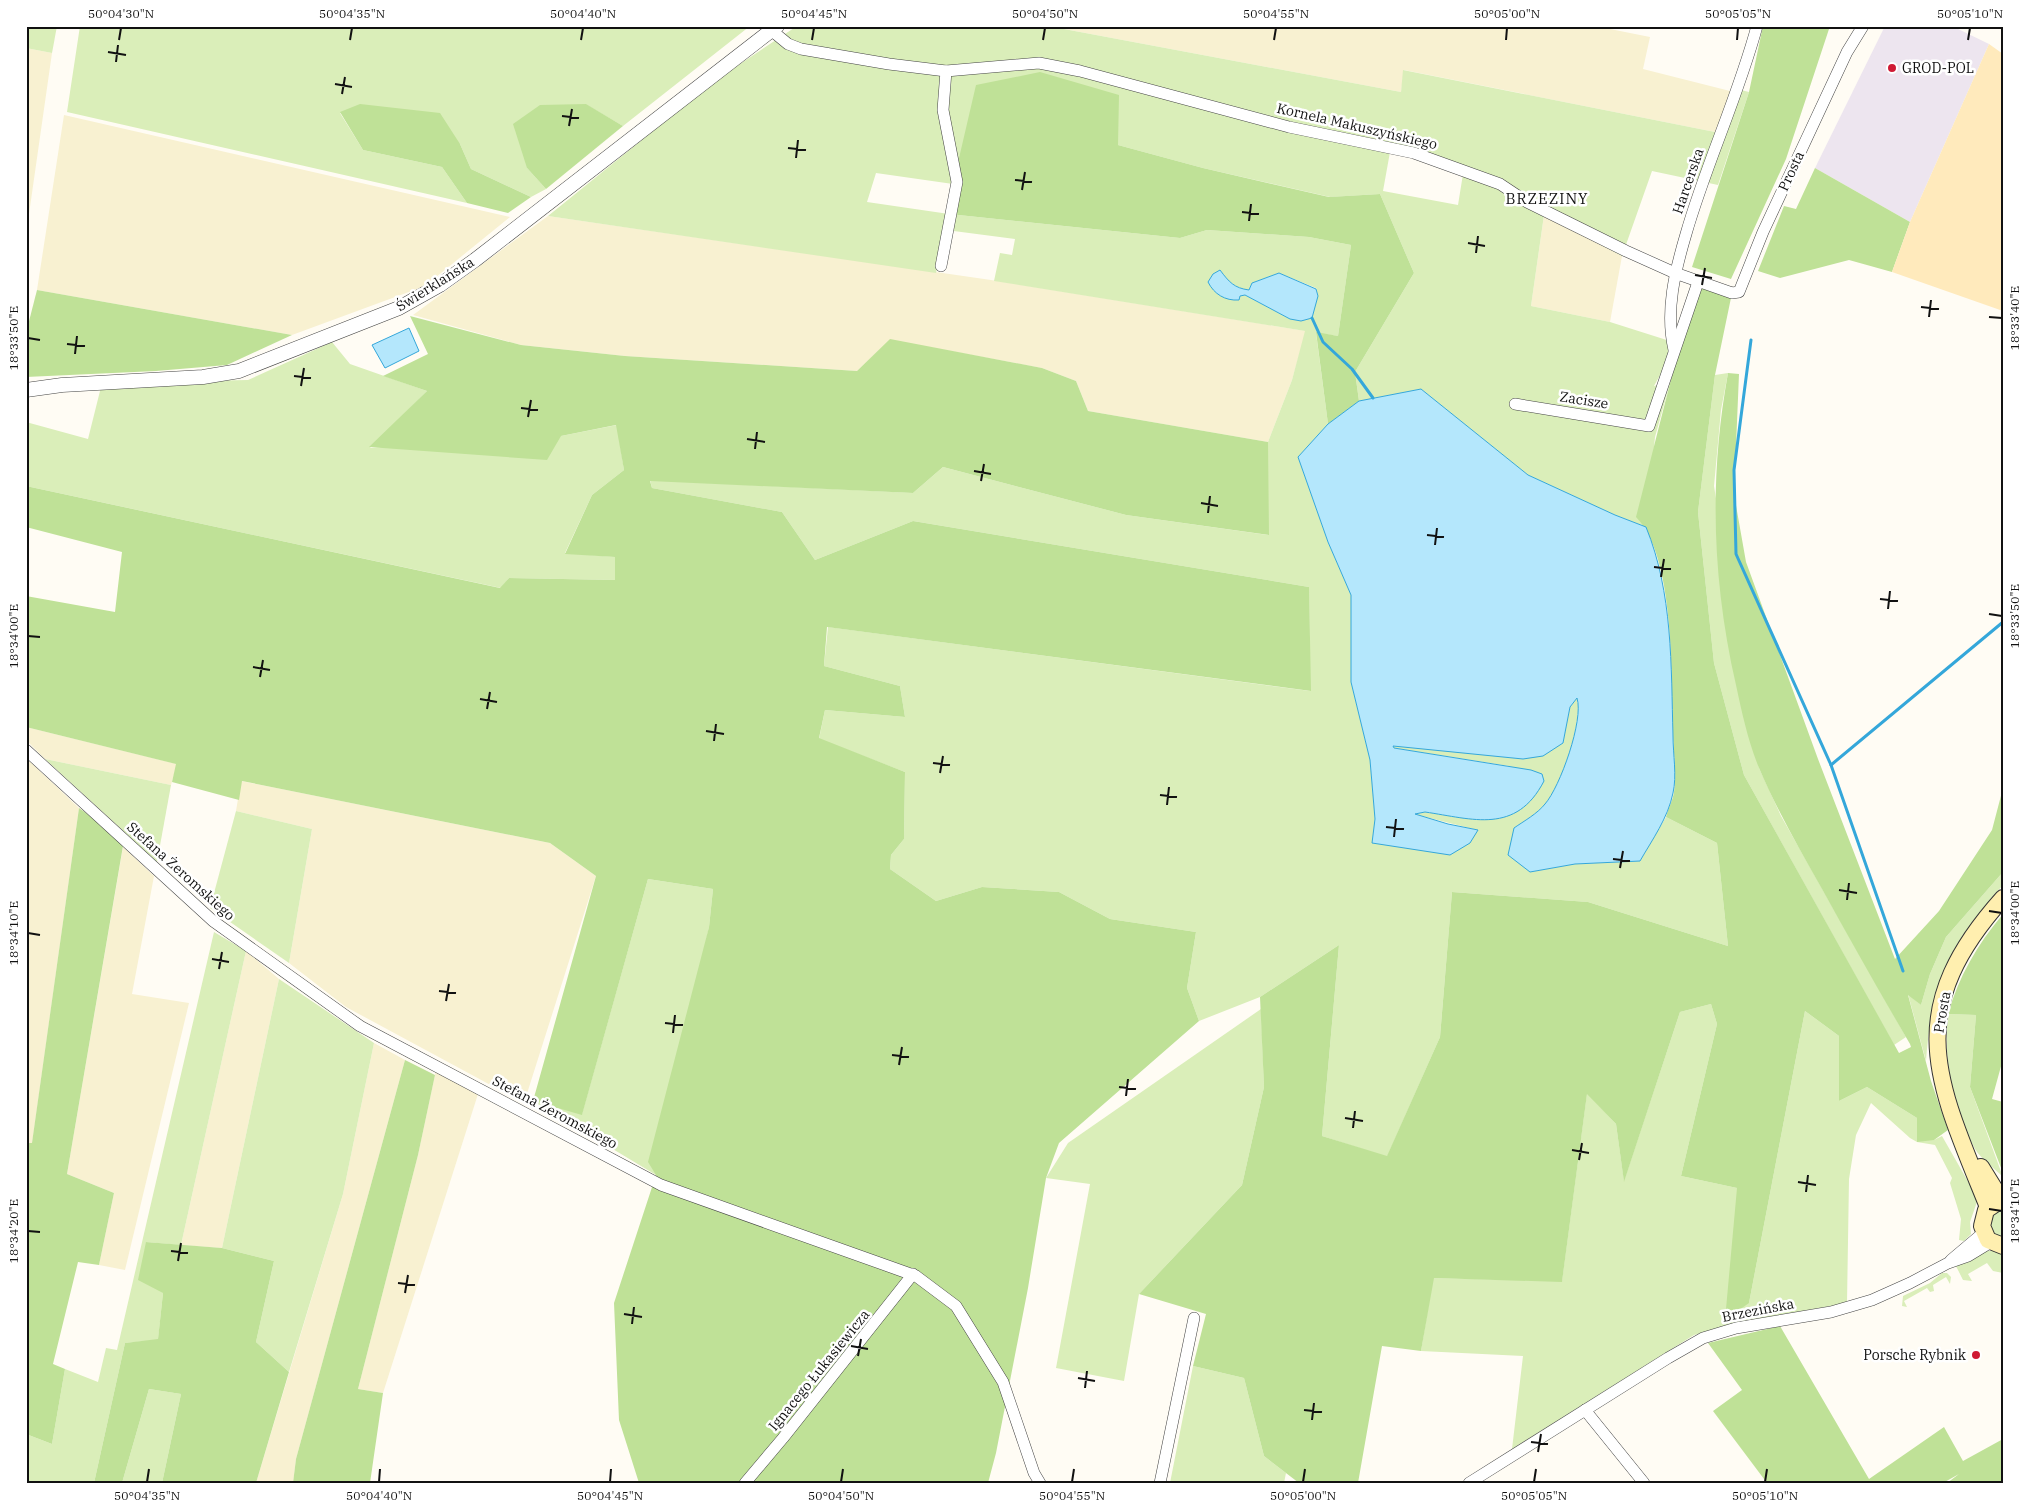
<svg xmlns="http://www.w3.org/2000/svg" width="2029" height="1509" viewBox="0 0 2029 1509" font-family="'IBM Plex Serif',serif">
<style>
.industrial{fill:#ede5ef}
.farmland{fill:#f8f1d1}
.green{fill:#daeeb9;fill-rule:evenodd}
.forest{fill:#bfe197}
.sand{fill:#ffeabc}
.water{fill:#b4e7fc;stroke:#34a7da}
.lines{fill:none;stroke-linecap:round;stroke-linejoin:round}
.stream{stroke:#34a7da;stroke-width:3}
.minor-casing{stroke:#444;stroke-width:12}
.tertiary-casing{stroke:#444;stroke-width:15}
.secondary-casing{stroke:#333;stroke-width:18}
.minor{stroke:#fff;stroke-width:11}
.tertiary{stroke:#fff;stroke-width:14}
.secondary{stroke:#ffefaf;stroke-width:16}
.ticks{fill:none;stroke:#111;stroke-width:2}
.poi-dot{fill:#cf1a34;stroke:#fff;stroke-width:2}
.labels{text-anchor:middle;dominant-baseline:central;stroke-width:5;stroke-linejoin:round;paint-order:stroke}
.poi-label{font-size:14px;fill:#111;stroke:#fff;text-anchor:start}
.street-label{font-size:14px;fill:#111;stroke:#fff}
.neighbourhood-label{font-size:15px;letter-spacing:1px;fill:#111;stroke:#fff}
.neatline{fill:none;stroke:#111;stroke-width:2}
.ticks-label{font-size:12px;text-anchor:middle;fill:#111}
</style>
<rect width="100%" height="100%" fill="#fffcf4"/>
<polygon class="industrial" points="1885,26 1952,26 1989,44 1910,222 1815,168"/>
<g class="farmland">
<polygon points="1048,26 1595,26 1650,37 1643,69 1730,91 1720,133 1404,70 1401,92"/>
<polygon points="26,48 52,53 26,235"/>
<polygon points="64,115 510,217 425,286 292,335 37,290"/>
<polygon points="1544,215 1622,256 1610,322 1531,306"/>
<polygon points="548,216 991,280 1306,331 1292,380 1268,442 1088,411 1076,381 1042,368 890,340 857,371 625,356 521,345 413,315"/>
<polygon points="26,727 177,764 171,785 45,759 26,740"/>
<polygon points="26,758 79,808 32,1144 26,1143"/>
<polygon points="241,781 550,843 596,876 524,1103 346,1007 289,963 312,829 236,811"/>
<polygon points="123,847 154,876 132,994 189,1003 125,1270 99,1265 114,1193 67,1174"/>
<polygon points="246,951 279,979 222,1248 181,1245"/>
<polygon points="374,1043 405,1060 296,1459 293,1483 256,1483 343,1194"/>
<polygon points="436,1070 478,1094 383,1393 358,1389 418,1155"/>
</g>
<g class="green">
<polygon points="26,26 57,26 52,53 26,48"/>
<polygon points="80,26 750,26 623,126 585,104 527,168 546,189 531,197 471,169 460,144 340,113 363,150 442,167 467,203 67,112"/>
<path d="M797,26H1048L1401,92L1403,70L1720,133L1730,91L1737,89L1749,92L1718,185L1652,171L1622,256L1544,215L1531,306L1610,322L1673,342L1674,350L1654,386L1670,383L1655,437L1646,527L1615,515L1528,475L1421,389L1359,401L1355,372L1414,273L1380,194L1330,197L1203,168L1118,145L953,184L876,173L867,202L949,214L1180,238L1207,230L1309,237L1351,245L1338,336L1316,333L1328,424L1298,457L1328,542L1351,595V682L1370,760L1375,819L1372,843L1477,830L1414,814L1425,812L1480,820L1509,766L1394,748L1393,745L1523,759L1563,743L1570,707L1577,698C1583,721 1561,786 1545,804C1537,814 1524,821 1514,828L1530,872L1575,864L1640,861L1666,817L1717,843L1728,946L1588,902L1452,892L1440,1037L1387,1157L1322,1136L1339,945L1260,997L1199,1021L1187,988L1196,932L1110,919L1059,892L982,887L936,901L890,869L891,855L904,839L905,772L819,739L825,710L905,717L900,686L824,666L828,627L1310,691L1309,587L913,521L815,560L782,512L652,488L650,480L913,493L943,467L1126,515L1268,535V442L1292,380L1305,331L994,281L1000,253L1012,255L1015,239L946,230L936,273L548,216L716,80ZM1390,152L1434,161L1463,174L1458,205L1383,191ZM1220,270C1229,282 1234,288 1249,290L1252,283L1279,273L1316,288L1318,296L1290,319L1245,295L1240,296L1238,300L1221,296Z"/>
<polygon points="332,342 350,364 427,391 370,448 561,436 617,425 624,470 592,495 565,553 615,557 616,580 509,578 501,588 26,486 26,422 88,439 102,383 248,380"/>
<polygon points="1728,373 1721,410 1714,486 1759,768 1781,816 1906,1037 1894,1045 1744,775 1714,663 1698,512 1715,375"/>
<polygon points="45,759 171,785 157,862"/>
<polygon points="236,811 312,829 289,963 210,908"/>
<path d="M2003,872V885C1949,945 1932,980 1926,1061L1908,994L1921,1005L1930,974L1946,937Z"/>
<polygon points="648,879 713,889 709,927 656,1175 533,1101 582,1114"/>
<polygon points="214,932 246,951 181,1245 146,1242 163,1293 158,1340 125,1343 94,1483 26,1483 26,1434 52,1444 65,1369 98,1382 106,1348 117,1350"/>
<polygon points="279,979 374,1043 343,1194 289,1372 256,1342 274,1261 222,1248"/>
<polygon points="1711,1004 1717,1024 1681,1176 1737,1188 1749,1303 1805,1011 1839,1036 1839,1101 1867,1087 1917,1118 1934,1140 1942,1136 1978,1199 1970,1222 1971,1234 1964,1241 1959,1240 1961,1219 1950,1183 1952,1178 1935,1145 1917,1142 1910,1138 1871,1103 1856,1135 1849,1179 1847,1303 1735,1324 1694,1335 1512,1449 1523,1356 1421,1351 1433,1278 1562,1281 1587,1093 1616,1124 1624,1181 1680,1012"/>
<polygon points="1261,1009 1264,1087 1242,1185 1139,1294 1124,1381 1056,1368 1090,1184 1046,1178 1068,1143"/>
<path d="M1948,1014L1976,1015L1970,1087L2003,1177C1994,1168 1981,1159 1975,1149C1952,1107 1943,1061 1948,1014Z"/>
<polygon points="2003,1208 2003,1239 1991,1234 1989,1218"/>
<polygon points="1985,1251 1994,1251 2003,1254 2003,1273 1993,1271 1987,1263 1968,1274 1972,1281 1963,1280 1956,1266"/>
<polygon points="1942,1273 1947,1273 1951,1277 1950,1284 1946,1277 1933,1285 1934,1291 1930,1292 1927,1288 1904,1301 1907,1307 1902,1306 1903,1296 1930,1283"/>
<polygon points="1193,1366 1244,1378 1264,1456 1286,1473 1284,1483 1170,1483"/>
<polygon points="149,1389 181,1394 162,1483 122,1483"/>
</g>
<g class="forest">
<polygon points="1763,26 1830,26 1786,159 1731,279 1692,267 1749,92"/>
<polygon points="1040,72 1119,95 1118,145 1203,168 1329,197 1380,194 1414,273 1355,372 1359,401 1328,424 1316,332 1338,336 1351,245 1309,237 1207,230 1180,238 949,214 953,184 976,85"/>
<polygon points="360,104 440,113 460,144 471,169 531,197 508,213 467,203 442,167 363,150 340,112"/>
<polygon points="586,104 623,126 546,189 527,168 513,124 540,105"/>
<polygon points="1815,168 1910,222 1892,272 1849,260 1780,278 1758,271 1784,206 1796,209"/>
<path d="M1701,288L1732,293L1715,375L1698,512L1714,663L1744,775L1899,1053L1911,1047L1910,1044C1880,993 1851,941 1822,889C1800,850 1777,810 1759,768C1748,741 1742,713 1736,685C1712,580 1709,478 1728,373L1739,374L1734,494L1746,562L1818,759L1895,959L1939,911L1992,830L2003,788V872L1946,937L1930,974L1921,1005L1908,995L1931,1081L1948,1130L1934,1140L1917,1142V1118L1867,1087L1839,1101V1036L1805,1011L1749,1303L1725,1320L1737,1188L1681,1176L1717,1024L1711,1004L1680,1012L1624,1182L1616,1124L1587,1094L1562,1282L1434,1278L1421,1351L1382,1346L1358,1483H1299L1264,1456L1244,1378L1193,1366L1206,1314L1139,1294L1242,1185L1264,1087L1260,997L1339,945L1322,1136L1387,1156L1440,1037L1452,892L1588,902L1728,946L1717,843L1666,817C1668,809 1673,800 1674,792C1677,772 1673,750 1673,731C1671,676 1675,556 1636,517L1680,344Z"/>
<polygon points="37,290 292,335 227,365 156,371 26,377 26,333"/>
<polygon points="410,316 521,345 625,356 857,371 890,339 1042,368 1076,381 1088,411 1268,442 1269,535 1126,515 943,467 913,493 650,481 652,488 782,512 815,560 913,521 1309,587 1311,691 827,627 824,666 900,686 905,717 825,710 819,738 905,772 904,839 891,855 890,869 936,901 982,887 1059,892 1110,919 1196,932 1187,988 1199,1021 1059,1143 1046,1178 1028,1288 996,1453 988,1483 639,1483 619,1420 614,1303 656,1175 648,1162 709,927 713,889 648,879 582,1115 533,1101 596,876 550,843 242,781 239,800 172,782 176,764 26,727 26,596 115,612 122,552 26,527 26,486 500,588 509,578 615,580 615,557 565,554 592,495 624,470 616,425 561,436 547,460 369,447 427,391 383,376 428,354"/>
<polygon points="79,808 124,840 67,1174 114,1193 99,1265 78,1262 53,1364 65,1369 52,1444 26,1434 26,1143 32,1143"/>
<path d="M2003,914V1059L1992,1099L2003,1102V1173L1970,1087L1976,1015L1948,1014C1959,976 1977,945 2003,914Z"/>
<polygon points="405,1060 435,1075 418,1155 358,1389 383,1393 370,1483 293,1483 296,1459"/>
<polygon points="146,1242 222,1248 274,1261 256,1342 289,1372 256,1483 162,1483 181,1394 149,1389 122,1483 94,1483 125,1343 158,1339 163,1293 138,1280"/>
<polygon points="1780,1326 1869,1479 1944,1427 1963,1461 2003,1439 2003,1483 1947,1483 1959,1474 1943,1483 1767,1483 1713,1411 1742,1390 1708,1343"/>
</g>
<polygon class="sand" points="1989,44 2003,54 2003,311 1892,272 1910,222"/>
<g class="water">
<path d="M1220,270C1229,282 1234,288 1249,290L1252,283L1279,273L1316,289L1318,296L1312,318L1301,321L1290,319L1245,295L1240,296L1239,300C1225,301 1214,294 1208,282L1213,274Z"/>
<polygon points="409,328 419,351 385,368 372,345"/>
<path d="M1421,389L1528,475L1615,515L1646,527C1673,593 1671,666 1673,736C1673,754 1677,776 1673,793C1668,818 1652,840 1640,861L1575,864L1530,872L1508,855L1514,828C1524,821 1537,814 1545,804C1560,787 1584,720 1577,698L1570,707L1563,743L1543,756L1523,759L1393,746L1394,748L1531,770L1542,774L1544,781C1516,835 1473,819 1425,812L1415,814L1448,824L1478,830L1470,843L1450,855L1372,843L1375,819L1370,760L1351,682V595L1328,542L1298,457L1328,424L1359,401Z"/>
</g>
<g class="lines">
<g class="stream">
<polyline points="1312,318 1323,342 1352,369 1373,398"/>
<polyline points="1751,340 1734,470 1736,554 1831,765 1903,971"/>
<polyline points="1831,765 2003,622"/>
</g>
<defs>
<g id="minor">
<polyline points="771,30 788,44 801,49 889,64 946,71 1039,63 1080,71 1289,127 1414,153 1500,184 1527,202 1626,251 1675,273 1732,293 1739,292 1763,232 1847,52 1863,26"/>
<polyline points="941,266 957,182 943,110 946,71"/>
<path d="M1674,350C1665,311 1675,271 1686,234C1706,164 1738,97 1757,26"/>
<polyline points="1515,404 1649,426 1698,282"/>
<polyline points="26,750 213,921 360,1026 661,1185 916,1276 956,1306 1003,1382 1034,1473 1040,1483"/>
<polyline points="1951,1260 1983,1233"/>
<polyline points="1585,1410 1644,1483"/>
<polyline points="745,1483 783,1438 913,1274"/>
<polyline points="1160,1483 1194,1318"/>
<polyline points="1469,1483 1668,1358 1703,1338 1736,1328 1831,1312 1872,1300 1910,1283 1948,1263 1968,1256 1991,1242"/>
</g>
<polyline id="tertiary" points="26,390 62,385 203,377 239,371 399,308 440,285 475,260 777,26"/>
<g id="secondary">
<polyline points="1981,1167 2002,1201"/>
<polyline points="1998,1202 1986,1210 1982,1226 1988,1240 2003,1246"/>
<path d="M1988,1207C1937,1081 1900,1013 2003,898"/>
</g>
</defs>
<use href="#minor" class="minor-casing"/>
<use href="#tertiary" class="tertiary-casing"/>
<use href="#secondary" class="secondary-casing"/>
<use href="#minor" class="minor"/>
<use href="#tertiary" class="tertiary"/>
<use href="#secondary" class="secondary"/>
</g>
<path class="ticks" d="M119,40L121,28M350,40L352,28M581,40L583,28M812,40L814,28M1043,40L1045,28M1274,40L1276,28M1506,40L1507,28M1737,40L1738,28M1968,40L1970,28M108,52L126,55M116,62L118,45M335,84L352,87M342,94L345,77M562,116L579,118M569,126L572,109M788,148L806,150M796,158L798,140M1015,180L1032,182M1022,190L1025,172M1242,212L1259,214M1249,221L1251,204M1468,243L1485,246M1476,253L1478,236M1695,275L1712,278M1702,285L1705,268M1921,307L1939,309M1929,317L1931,300M1989,317L2002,318M28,338L40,340M67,344L85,346M75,354L77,336M294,376L311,378M301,386L304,368M521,408L538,410M528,417L531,400M747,439L765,442M755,449L757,432M974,471L991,474M981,481L984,464M1201,503L1218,506M1208,513L1210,496M1427,535L1444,537M1435,545L1437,528M1654,567L1671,569M1661,577L1664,559M1880,599L1898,601M1888,609L1890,591M1989,614L2002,616M28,636L40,637M253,667L270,670M260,677L263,660M480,699L497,702M487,709L490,692M706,731L724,734M714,741L716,724M933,763L950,765M940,773L943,756M1160,795L1177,797M1167,805L1169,787M1386,827L1404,829M1394,837L1396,819M1613,859L1630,861M1620,868L1623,851M1839,890L1857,893M1847,900L1849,883M1989,911L2002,913M28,933L40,935M212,959L229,962M219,969L222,952M439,991L456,993M446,1001L449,984M665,1023L683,1025M673,1033L675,1015M892,1055L909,1057M899,1065L902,1047M1119,1087L1136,1089M1126,1096L1128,1079M1345,1118L1363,1121M1353,1128L1355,1111M1572,1150L1589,1153M1579,1160L1582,1143M1798,1182L1816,1185M1806,1192L1808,1175M1989,1209L2002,1211M28,1231L40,1232M171,1251L188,1253M178,1261L181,1243M398,1283L415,1285M405,1293L408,1275M624,1314L642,1317M632,1324L634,1307M851,1346L868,1349M858,1356L861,1339M1078,1378L1095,1381M1085,1388L1087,1371M1304,1410L1322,1412M1312,1420L1314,1403M1531,1442L1548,1444M1538,1452L1541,1434M147,1482L149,1469M379,1482L380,1469M610,1482L611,1469M841,1482L843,1469M1072,1482L1074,1469M1303,1482L1305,1469M1534,1482L1536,1469M1765,1482L1767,1469"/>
<g class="poi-dot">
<circle cx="1892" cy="68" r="5"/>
<circle cx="1976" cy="1355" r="5"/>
</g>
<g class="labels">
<g class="poi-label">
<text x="1902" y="68">GROD-POL</text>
<text x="1966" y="1355" text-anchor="end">Porsche Rybnik</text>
</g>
<g class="street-label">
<text transform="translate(1357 126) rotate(13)">Kornela Makuszyńskiego</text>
<text transform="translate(1791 171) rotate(-65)">Prosta</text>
<text transform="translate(1688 181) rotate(-71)">Harcerska</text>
<text transform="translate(435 284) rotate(-32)">Świerklańska</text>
<text transform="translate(1584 400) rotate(9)">Zacisze</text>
<text transform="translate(181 871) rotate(42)">Stefana Żeromskiego</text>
<text transform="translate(1942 1012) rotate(-80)">Prosta</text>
<text transform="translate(555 1112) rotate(28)">Stefana Żeromskiego</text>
<text transform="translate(1758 1310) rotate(-11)">Brzezińska</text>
<text transform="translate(819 1370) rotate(-51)">Ignacego Łukasiewicza</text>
</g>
<g class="neighbourhood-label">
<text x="1547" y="198">BRZEZINY</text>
</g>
</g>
<rect width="2029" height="1509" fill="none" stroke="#ffffff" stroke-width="55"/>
<rect x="28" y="28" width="1974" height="1454" class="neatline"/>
<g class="ticks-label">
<text x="121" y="18">50°04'30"N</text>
<text x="352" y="18">50°04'35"N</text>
<text x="583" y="18">50°04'40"N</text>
<text x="814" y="18">50°04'45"N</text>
<text x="1045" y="18">50°04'50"N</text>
<text x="1276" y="18">50°04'55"N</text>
<text x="1507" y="18">50°05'00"N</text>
<text x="1738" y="18">50°05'05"N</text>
<text x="1970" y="18">50°05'10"N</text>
<text transform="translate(2015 318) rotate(-90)" y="4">18°33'40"E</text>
<text transform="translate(14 338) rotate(-90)" y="4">18°33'50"E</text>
<text transform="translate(2015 616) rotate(-90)" y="4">18°33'50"E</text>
<text transform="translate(14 636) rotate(-90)" y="4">18°34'00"E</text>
<text transform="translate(2015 913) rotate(-90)" y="4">18°34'00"E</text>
<text transform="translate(14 933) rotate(-90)" y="4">18°34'10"E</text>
<text transform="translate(2015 1211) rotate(-90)" y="4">18°34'10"E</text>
<text transform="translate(14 1231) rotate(-90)" y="4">18°34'20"E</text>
<text x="147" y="1500">50°04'35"N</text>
<text x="379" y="1500">50°04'40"N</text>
<text x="610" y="1500">50°04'45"N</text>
<text x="841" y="1500">50°04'50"N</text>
<text x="1072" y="1500">50°04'55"N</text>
<text x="1303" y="1500">50°05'00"N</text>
<text x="1534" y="1500">50°05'05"N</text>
<text x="1765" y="1500">50°05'10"N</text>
</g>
</svg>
